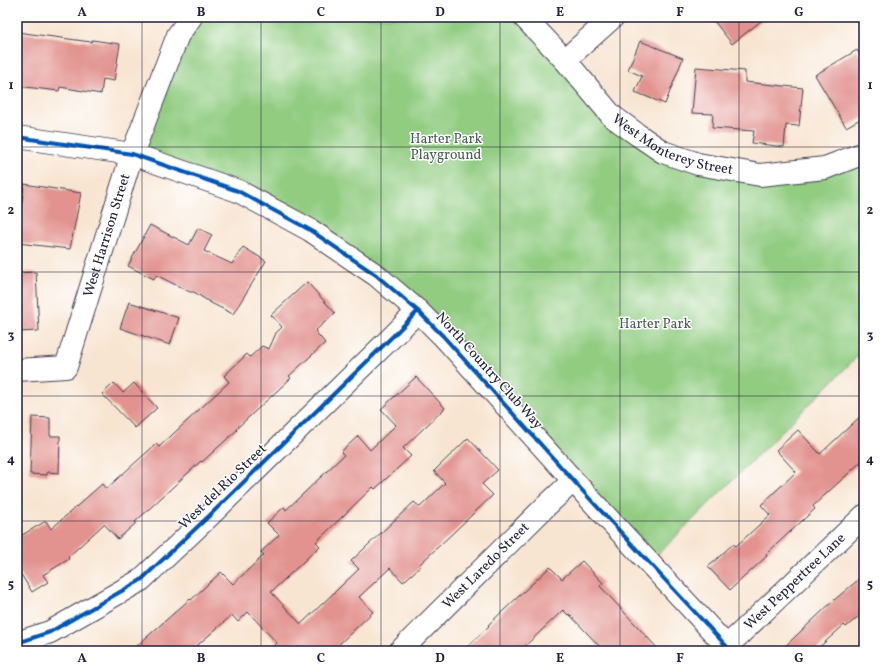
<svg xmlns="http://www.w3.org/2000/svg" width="881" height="668" viewBox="0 0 881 668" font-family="Vollkorn,serif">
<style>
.green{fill:#91cc81;stroke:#5a775e}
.building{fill:#e2938f}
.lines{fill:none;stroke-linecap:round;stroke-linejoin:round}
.minor-casing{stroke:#423f52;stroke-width:24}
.tertiary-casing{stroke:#423f52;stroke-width:24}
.minor{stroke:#fff;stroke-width:22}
.tertiary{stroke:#fff;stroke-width:22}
.cycleway-casing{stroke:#fff;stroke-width:6}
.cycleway{stroke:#0057b8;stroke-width:4}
.grid{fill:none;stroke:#22223b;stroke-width:1;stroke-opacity:0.55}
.labels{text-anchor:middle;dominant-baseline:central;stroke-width:3;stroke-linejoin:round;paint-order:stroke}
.park-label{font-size:14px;fill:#495e54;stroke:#fff}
.street-label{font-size:14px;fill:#22223b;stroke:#fff}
.neatline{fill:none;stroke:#22223b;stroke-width:1.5}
.grid-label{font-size:13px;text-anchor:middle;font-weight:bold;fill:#22223b}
</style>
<rect width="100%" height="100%" fill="#fff"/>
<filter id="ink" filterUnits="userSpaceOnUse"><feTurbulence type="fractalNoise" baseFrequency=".025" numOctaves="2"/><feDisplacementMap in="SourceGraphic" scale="8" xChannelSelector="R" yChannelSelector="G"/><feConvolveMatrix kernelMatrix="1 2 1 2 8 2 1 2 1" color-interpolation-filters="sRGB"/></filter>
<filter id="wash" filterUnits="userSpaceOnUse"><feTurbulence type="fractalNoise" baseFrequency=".012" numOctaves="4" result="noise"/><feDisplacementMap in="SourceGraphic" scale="16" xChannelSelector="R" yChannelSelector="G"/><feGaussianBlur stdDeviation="0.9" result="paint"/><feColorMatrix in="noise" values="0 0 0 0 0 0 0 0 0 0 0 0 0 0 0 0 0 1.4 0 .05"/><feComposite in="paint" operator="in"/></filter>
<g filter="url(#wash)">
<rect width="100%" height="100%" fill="#f8e5d1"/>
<polygon class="green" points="191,17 524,17 638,135 760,175 864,153 864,350 649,563 443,336 310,230 132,154"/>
<g id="blocks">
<g class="building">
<polygon points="711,17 766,17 732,44"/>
<polygon points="17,32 91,42 92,40 120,44 114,81 103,79 101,94 60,87 59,91 17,86"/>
<polygon points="640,41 683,58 665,104 635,92 642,76 628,70"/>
<polygon points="857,50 864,62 864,117 846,127 815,75"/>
<polygon points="696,67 745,71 745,82 803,88 799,126 786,125 784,147 752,143 754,131 712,128 713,114 692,113"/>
<polygon points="24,184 81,193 70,249 17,243 17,202 22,203"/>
<polygon points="150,225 189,245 198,228 212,235 204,251 232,264 243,247 266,261 233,314 211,303 194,292 190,292 156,275 154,279 128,266"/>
<polygon points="36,272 39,331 17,332 17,273"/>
<polygon points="307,282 335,313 315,331 325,343 289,376 291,378 236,429 237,430 202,462 201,461 135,522 136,523 118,539 104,524 68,557 69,559 43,575 48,582 32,592 17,568 17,538 46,521 51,529 102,484 106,489 156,444 159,447 229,382 224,376 247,354 250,357 262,346 269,349 276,333 282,327 271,315"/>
<polygon points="129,302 179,318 170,345 120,328"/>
<polygon points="416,377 445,408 403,448 411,456 375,489 373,487 316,542 320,546 271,592 301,624 359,569 351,561 414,502 420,507 445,483 434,471 468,438 498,470 482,484 493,495 419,565 420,567 403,582 390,568 359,597 373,612 332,651 268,651 277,643 248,612 238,622 232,615 191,651 131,651 190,599 191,600 221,572 233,584 264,555 261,552 279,535 267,523 284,507 286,510 344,455 341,452 358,436 370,450 396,425 381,409"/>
<polygon points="114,383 123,393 134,383 157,408 135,428 102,394"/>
<polygon points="864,413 864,459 813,506 815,509 766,554 767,556 730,590 708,567 733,544 736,546 770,515 761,505 796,472 776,450 798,430 820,454"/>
<polygon points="32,417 50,418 50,436 60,436 59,473 47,472 47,475 30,474"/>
<polygon points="582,561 603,583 600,586 660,651 604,651 569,614 568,615 563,610 520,651 463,651 489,626 488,625 550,567 562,579"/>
<polygon points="864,575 864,612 846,627 844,625 815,651 780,651 833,601"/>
</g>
</g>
</g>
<g filter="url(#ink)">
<use href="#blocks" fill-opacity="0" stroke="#423f52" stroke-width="1"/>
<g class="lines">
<defs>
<g id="minor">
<path id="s1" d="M524,17L565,60L612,116L638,135L663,152L698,164L760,175L825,168L864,153"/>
<polyline points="565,60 613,17"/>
<path id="s2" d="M17,370L66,367L132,154L178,35L191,17"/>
<polyline points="17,643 50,632 141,580 209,516 393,336 418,311"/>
<path id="s3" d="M726,647L864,516"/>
<path id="s4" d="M400,651L546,506L573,481"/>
</g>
<polyline id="tertiary" points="17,137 132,154 238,191 310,230 376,275 418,311 443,336 589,498 731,651"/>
</defs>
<use href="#minor" class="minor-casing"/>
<use href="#tertiary" class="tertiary-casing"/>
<use href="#minor" class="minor"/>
<use href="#tertiary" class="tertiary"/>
<defs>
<g id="cycleway">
<polyline points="17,137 132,154 238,191 310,230 376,275 418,311 443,336 589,498 731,651"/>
<polyline points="17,643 50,632 141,580 209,516 393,336 418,311"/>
</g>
</defs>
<use href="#cycleway" class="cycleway-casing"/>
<use href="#cycleway" class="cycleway"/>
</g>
</g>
<path class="grid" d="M142,17V651M261,17V651M381,17V651M500,17V651M620,17V651M739,17V651M17,147H864M17,272H864M17,396H864M17,521H864"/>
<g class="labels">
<g class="park-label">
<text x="446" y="139">Harter Park<tspan x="446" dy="16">Playground</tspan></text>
<text x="655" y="324">Harter Park</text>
</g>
<g class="street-label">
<text stroke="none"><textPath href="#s1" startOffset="201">West Monterey Street</textPath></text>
<text stroke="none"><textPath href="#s2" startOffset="187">West Harrison Street</textPath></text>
<text transform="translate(489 371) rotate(48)">North Country Club Way</text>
<text transform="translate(223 487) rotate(-44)">West del Rio Street</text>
<text stroke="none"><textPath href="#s4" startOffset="121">West Laredo Street</textPath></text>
<text stroke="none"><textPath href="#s3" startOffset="95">West Peppertree Lane</textPath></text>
</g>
</g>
<rect width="881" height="668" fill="none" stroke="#fff" stroke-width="44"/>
<rect x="22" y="22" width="837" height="624" class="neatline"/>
<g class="grid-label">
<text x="82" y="16">A</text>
<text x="201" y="16">B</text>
<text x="321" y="16">C</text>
<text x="440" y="16">D</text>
<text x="560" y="16">E</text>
<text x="680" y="16">F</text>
<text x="799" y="16">G</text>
<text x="11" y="89">1</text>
<text x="870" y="89">1</text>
<text x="11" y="214">2</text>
<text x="870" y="214">2</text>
<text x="11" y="339">3</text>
<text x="870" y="339">3</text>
<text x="11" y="463">4</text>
<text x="870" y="463">4</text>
<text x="11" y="588">5</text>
<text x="870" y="588">5</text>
<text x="82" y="662">A</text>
<text x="201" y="662">B</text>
<text x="321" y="662">C</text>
<text x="440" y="662">D</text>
<text x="560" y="662">E</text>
<text x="680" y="662">F</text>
<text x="799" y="662">G</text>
</g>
</svg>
